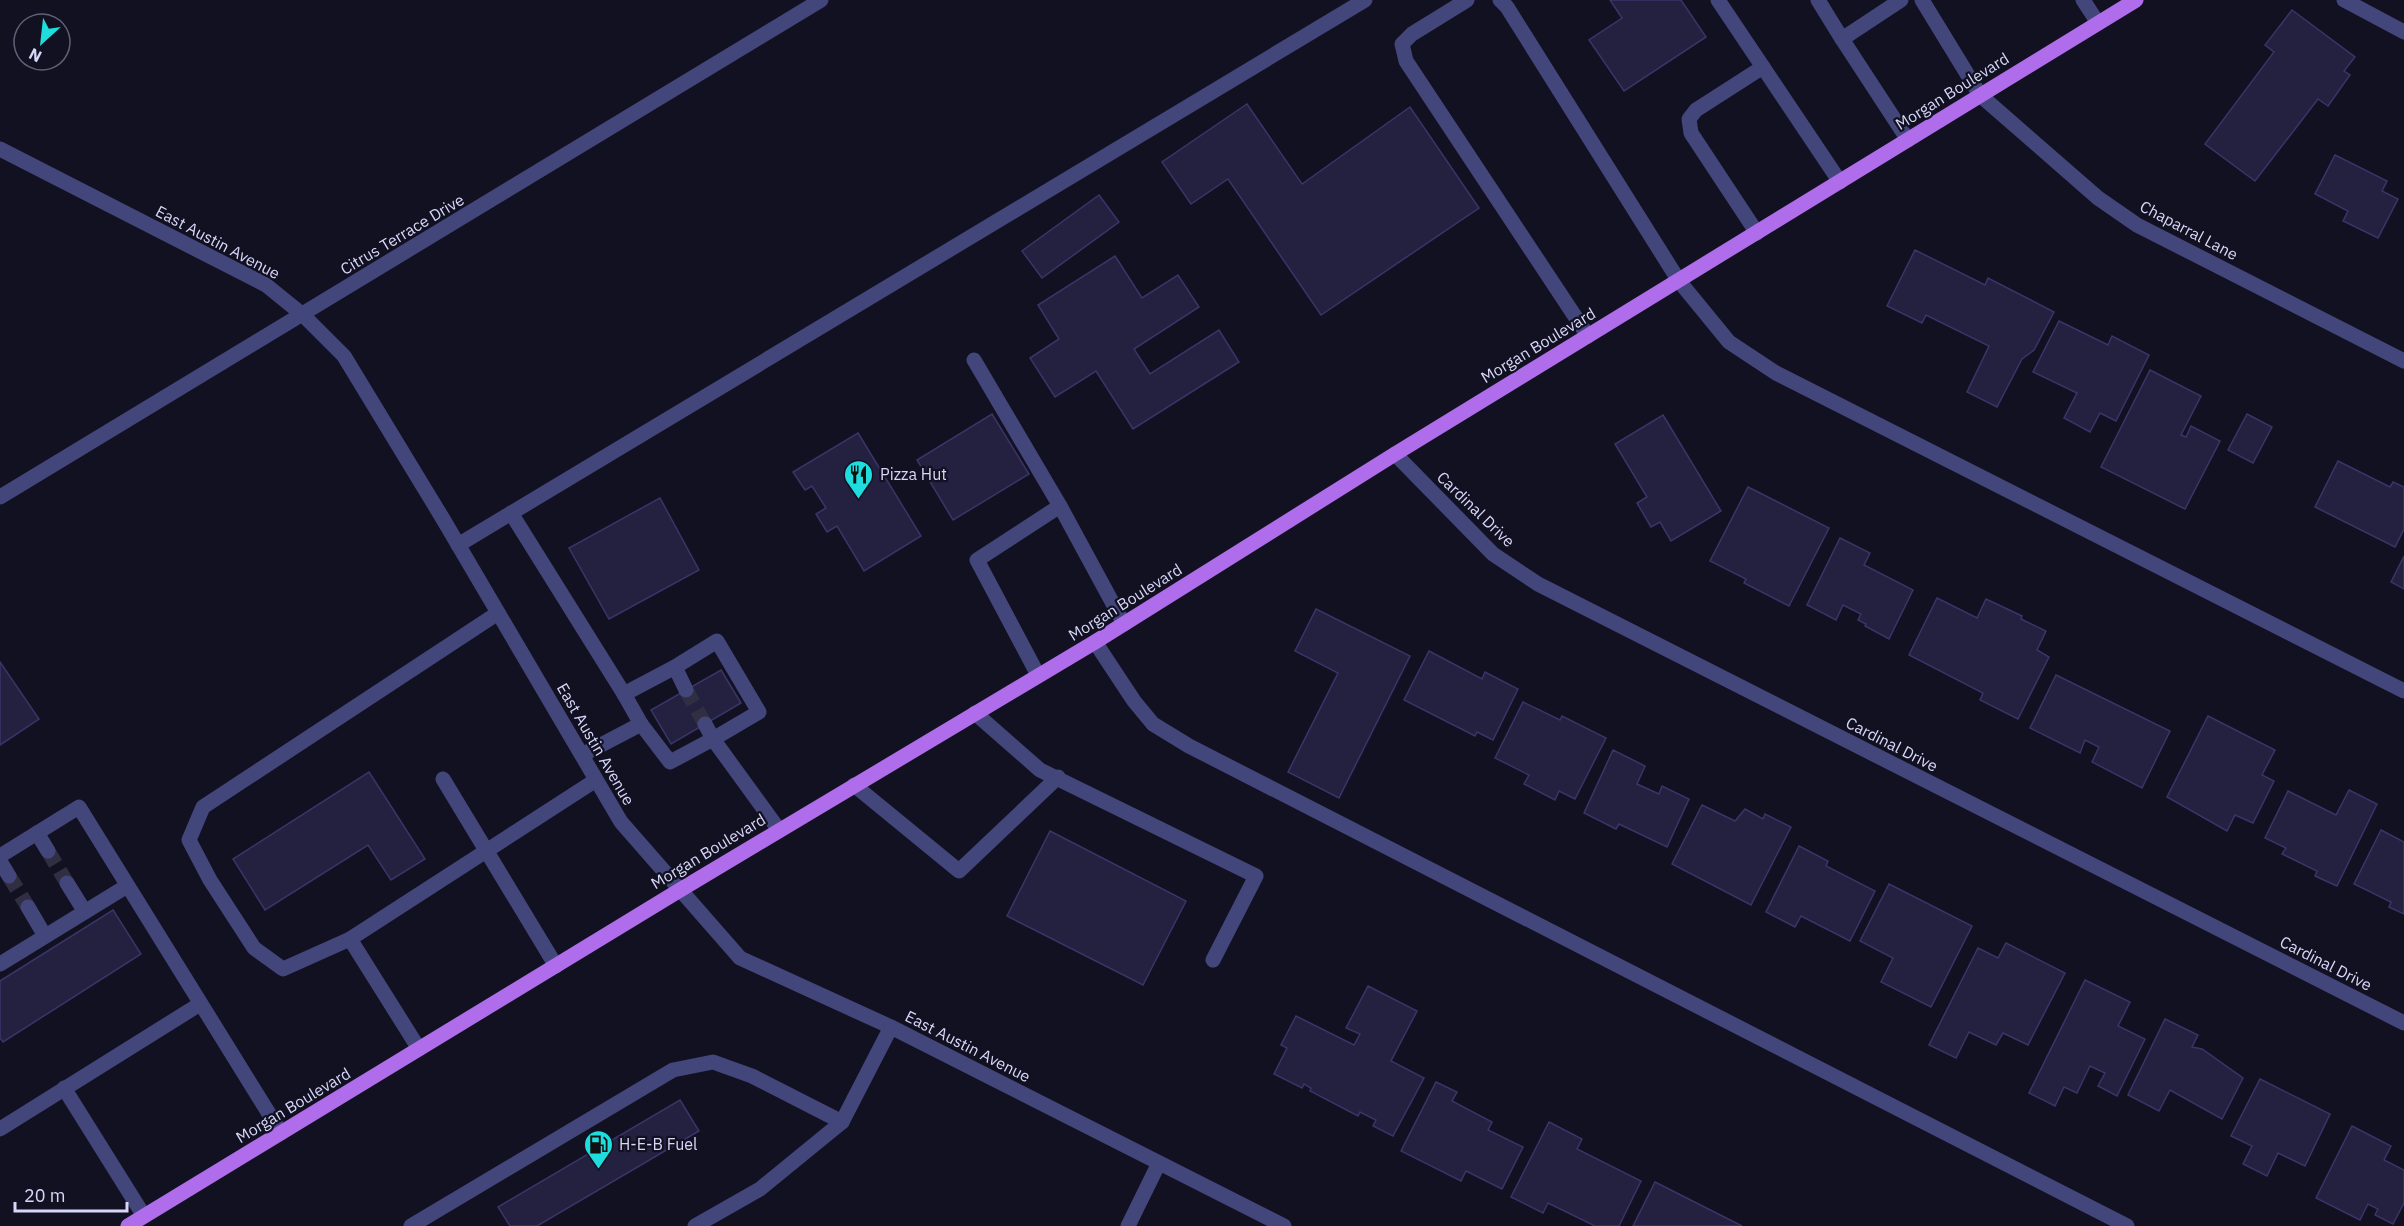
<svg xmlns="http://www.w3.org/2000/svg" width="2404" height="1226" viewBox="0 0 2404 1226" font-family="'IBM Plex Sans',sans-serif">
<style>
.building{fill:#232040;stroke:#3a3569;stroke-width:1.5}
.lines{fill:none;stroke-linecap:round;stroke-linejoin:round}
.minor-tunnel{stroke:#302f42;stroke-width:15;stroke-dasharray:15 8;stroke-linecap:butt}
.minor{stroke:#42467a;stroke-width:15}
.major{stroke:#af6deb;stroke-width:15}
.labels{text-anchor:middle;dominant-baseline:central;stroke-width:4.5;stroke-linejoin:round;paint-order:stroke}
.street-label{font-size:16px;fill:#d7d7f9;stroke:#121122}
.poi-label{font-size:16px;fill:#d7d7f9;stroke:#121122;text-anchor:start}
</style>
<rect width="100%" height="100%" fill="#121122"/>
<g class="building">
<polygon points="1610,0 1681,0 1706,37 1624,91 1589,40 1622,18"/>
<polygon points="2292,10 2355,57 2344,71 2350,75 2328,106 2318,99 2255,181 2205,144 2274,52 2265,45"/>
<polygon points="1247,104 1302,184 1410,107 1479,208 1321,315 1228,179 1191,204 1162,162"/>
<polygon points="2335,155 2387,181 2382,191 2398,199 2378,238 2343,221 2348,211 2315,194"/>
<polygon points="1099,195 1119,222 1042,278 1022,251"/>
<polygon points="1915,250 1985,285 1988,278 2054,312 2034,350 2022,359 1997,407 1967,392 1989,346 1926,315 1922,323 1887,306"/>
<polygon points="1115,256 1142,298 1178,275 1199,307 1134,349 1150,374 1219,330 1239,362 1133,429 1096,371 1055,397 1030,358 1059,339 1038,305"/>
<polygon points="2059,321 2108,345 2112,336 2149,355 2116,421 2100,413 2090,432 2064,418 2077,393 2033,372"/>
<polygon points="2150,370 2201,396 2181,435 2186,437 2191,426 2220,441 2185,509 2101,467"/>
<polygon points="992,414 1029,474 953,520 917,460"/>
<polygon points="2247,414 2272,427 2253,463 2228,450"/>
<polygon points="1663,415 1721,511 1671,541 1660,522 1651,527 1637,503 1647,497 1615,444"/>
<polygon points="858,433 921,536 864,571 837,526 827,532 816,514 826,508 812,486 805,490 793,472"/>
<polygon points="2338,461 2390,487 2393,482 2404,487 2404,529 2395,547 2315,507"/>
<polygon points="1748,487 1829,528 1789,606 1744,583 1746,579 1710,561"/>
<polygon points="660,498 699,570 609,619 569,548"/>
<polygon points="1840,538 1870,553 1864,565 1913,590 1889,639 1865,626 1866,624 1858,620 1861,614 1843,605 1836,620 1807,605"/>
<polygon points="2404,556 2404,589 2391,582"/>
<polygon points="1937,598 1977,618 1986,599 2022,616 2021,619 2046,631 2037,650 2049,657 2018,719 1980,700 1983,693 1909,655"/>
<polygon points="1316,609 1410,656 1339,798 1288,772 1338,673 1295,651"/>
<polygon points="1429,651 1482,679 1485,672 1518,689 1493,740 1477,732 1475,736 1404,700"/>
<polygon points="0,662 39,719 0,745"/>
<polygon points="721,670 741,703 671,744 651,710"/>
<polygon points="2056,675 2170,731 2142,788 2092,762 2099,747 2085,740 2080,753 2030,728"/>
<polygon points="1523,702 1560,720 1562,716 1606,738 1575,799 1559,791 1555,800 1524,784 1529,775 1495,758"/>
<polygon points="2208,716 2275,750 2262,775 2274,781 2253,823 2235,815 2227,831 2167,797"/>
<polygon points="1613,750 1645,766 1637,784 1659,794 1662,786 1689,799 1667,847 1619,824 1616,829 1584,813"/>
<polygon points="369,772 425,859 391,880 368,845 265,910 233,859"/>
<polygon points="2349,790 2377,804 2337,886 2315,876 2317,871 2282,854 2286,848 2265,838 2288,791 2336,815"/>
<polygon points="1702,805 1735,821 1745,809 1763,819 1765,814 1791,827 1751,905 1672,864"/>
<polygon points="2381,830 2404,842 2404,914 2389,907 2391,902 2354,884"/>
<polygon points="1050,831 1186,901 1143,985 1007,916"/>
<polygon points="1799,846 1828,861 1826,866 1875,891 1850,941 1801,916 1795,927 1766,912"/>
<polygon points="1889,884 1972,926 1931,1007 1881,982 1893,958 1860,941"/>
<polygon points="113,910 141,954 3,1042 0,1038 0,981"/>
<polygon points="2006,943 2065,973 2028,1045 2003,1033 1996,1045 1969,1032 1956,1058 1929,1045 1978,948 1998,958"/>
<polygon points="2085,980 2130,1002 2118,1026 2145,1039 2117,1096 2098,1086 2105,1073 2090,1066 2077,1093 2064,1087 2055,1106 2029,1093"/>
<polygon points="1368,986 1417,1011 1391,1061 1424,1078 1393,1136 1373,1126 1376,1120 1360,1112 1358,1116 1310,1091 1311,1088 1304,1084 1302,1088 1274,1074 1287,1048 1281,1045 1296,1016 1354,1045 1360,1034 1346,1028"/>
<polygon points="2165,1019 2198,1035 2192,1047 2202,1049 2243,1078 2222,1119 2170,1090 2159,1111 2128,1095"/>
<polygon points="2260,1079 2330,1114 2305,1166 2278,1153 2267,1176 2243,1164 2252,1146 2231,1136"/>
<polygon points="1436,1082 1457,1092 1452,1101 1492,1122 1488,1130 1523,1147 1502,1189 1466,1171 1461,1181 1401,1151"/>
<polygon points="680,1100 699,1131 537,1226 510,1226 498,1207"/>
<polygon points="1549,1122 1582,1139 1577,1149 1641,1181 1619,1226 1595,1226 1548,1203 1543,1213 1511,1197"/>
<polygon points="2352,1126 2391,1146 2384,1160 2404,1170 2404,1203 2393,1224 2375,1215 2378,1209 2368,1204 2360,1220 2316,1198"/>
<polygon points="1655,1182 1742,1226 1633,1226"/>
</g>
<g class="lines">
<g class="minor-tunnel">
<polyline points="686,690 705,724"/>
<polyline points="48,851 67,883"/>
<polyline points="9,876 28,907"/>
</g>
<g class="minor">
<polyline points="1467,0 1412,34 1402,44 1406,61 1588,336"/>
<polyline points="1500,0 1507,7 1679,281 1729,342 1776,373 2404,691"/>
<polyline points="1718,0 1840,182"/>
<polyline points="1818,0 1842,39 1901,0"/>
<polyline points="1922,0 1980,95 2098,198 2137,225 2404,361"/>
<polyline points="2083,0 2098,23"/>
<polyline points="2344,0 2404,32"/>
<polyline points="1842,39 1908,140"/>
<polyline points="0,149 266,285 303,315 344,356 443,519 621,822 740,958 891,1027 1284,1226"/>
<polyline points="1757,233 1691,133 1689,119 1696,110 1763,67"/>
<polyline points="974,360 1060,506"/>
<polyline points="1395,454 1493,554 1538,584 2404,1023"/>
<polyline points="0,497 821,0"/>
<polyline points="511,513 624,694"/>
<polyline points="458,545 1365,0"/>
<polyline points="498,613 203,807 189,840 210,880 254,948 283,969 350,939 596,780"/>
<polyline points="1095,642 1134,701 1153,724 1189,746 2127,1226"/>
<polyline points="675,667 686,690"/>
<polyline points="1038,675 977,560 1060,506 1124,624"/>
<polyline points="975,713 1040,770 1256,876 1213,960"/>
<polyline points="705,724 713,739 759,712 717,641 675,667 624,694 641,724 670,762 713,739 779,830"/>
<polyline points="582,755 641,724"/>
<polyline points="443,779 556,966"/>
<polyline points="854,785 959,871 1058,777"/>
<polyline points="37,833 48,851"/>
<polyline points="0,856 79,807 281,1133"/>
<polyline points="0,861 9,876"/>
<polyline points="67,883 85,912"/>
<polyline points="28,907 45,936"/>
<polyline points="350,939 419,1049"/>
<polyline points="0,964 127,886"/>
<polyline points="64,1088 144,1216"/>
<polyline points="0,1129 200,1004"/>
<polyline points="411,1226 673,1070 713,1062 752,1076 842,1122"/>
<polyline points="695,1226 760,1189 842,1122 891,1027"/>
<polyline points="1128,1226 1159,1163"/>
</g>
<polyline class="major" points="128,1226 680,890 1095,642 1395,454 2136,0"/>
</g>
<defs>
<symbol id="restaurant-pin" viewBox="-11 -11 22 30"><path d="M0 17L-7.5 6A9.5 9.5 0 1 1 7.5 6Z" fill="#1fdddd" stroke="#121122"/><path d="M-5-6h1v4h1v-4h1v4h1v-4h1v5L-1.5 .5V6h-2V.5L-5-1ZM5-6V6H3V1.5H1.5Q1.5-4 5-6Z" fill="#111"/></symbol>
<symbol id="fuel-pin" viewBox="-11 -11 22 30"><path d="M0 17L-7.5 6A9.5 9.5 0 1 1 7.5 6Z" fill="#1fdddd" stroke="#121122"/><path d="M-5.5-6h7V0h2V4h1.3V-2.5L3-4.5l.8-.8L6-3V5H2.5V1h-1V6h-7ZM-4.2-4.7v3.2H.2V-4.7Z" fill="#111"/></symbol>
</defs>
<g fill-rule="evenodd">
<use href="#restaurant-pin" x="842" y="458" width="33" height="45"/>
<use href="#fuel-pin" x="582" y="1128" width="33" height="45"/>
</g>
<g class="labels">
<g class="street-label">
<text transform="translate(1952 91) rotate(-32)">Morgan Boulevard</text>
<text transform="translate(2189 230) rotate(28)">Chaparral Lane</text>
<text transform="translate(402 234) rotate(-31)">Citrus Terrace Drive</text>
<text transform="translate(218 242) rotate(28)">East Austin Avenue</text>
<text transform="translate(1538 345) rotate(-31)">Morgan Boulevard</text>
<text transform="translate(1476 509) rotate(44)">Cardinal Drive</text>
<text transform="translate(1125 602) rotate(-32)">Morgan Boulevard</text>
<text transform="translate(596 744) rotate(60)">East Austin Avenue</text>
<text transform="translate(1892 744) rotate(27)">Cardinal Drive</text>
<text transform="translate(708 851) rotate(-31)">Morgan Boulevard</text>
<text transform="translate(2326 963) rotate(27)">Cardinal Drive</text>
<text transform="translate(968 1046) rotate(27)">East Austin Avenue</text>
<text transform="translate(293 1105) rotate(-31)">Morgan Boulevard</text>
</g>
<g class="poi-label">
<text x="880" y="474">Pizza Hut</text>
<text x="619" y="1144">H-E-B Fuel</text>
</g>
</g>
<g transform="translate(42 42) rotate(207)"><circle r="28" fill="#121122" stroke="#616078" stroke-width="1.5"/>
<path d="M0-4.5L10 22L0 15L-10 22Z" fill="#1fdddd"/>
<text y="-9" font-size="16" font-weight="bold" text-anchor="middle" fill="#d7d7f9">N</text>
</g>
<path d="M15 1202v9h112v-9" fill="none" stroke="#d7d7f9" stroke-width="3"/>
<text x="24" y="1202" font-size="18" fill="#d7d7f9" stroke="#121122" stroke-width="4.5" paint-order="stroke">20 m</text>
</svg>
